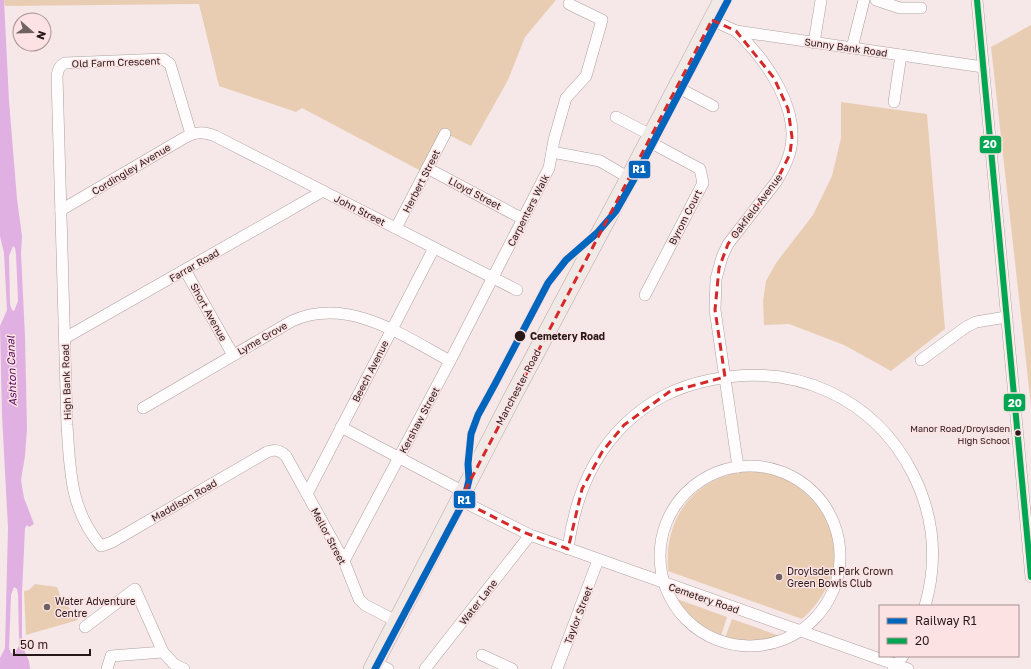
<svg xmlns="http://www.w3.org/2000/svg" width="1031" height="669" viewBox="0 0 1031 669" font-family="'Golos Text',sans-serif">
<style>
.green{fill:#e8cdb3}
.water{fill:#e0b0e2;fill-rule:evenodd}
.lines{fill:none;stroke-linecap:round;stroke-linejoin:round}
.minor-casing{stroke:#aea0a0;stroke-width:12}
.primary-casing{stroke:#baa8a4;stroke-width:18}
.minor{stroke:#fefcfc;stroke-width:11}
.primary{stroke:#f1e9e6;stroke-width:17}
.bus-1-casing{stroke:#fce2e2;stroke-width:9}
.bus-1{stroke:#00a651;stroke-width:6}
.rail-1-casing{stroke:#fce2e2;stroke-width:10}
.rail-1{stroke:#0065bd;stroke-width:7}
.marked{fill:none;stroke:#d62828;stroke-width:3;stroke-dasharray:8 5;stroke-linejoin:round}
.stop-dot{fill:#271819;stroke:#fce2e2;stroke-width:1.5}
.poi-dot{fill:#6f6161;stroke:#fce2e2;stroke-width:1.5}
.labels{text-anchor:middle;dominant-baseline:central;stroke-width:3;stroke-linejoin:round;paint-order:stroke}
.bus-label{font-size:9px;fill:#271819;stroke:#fce2e2;text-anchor:end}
.street-label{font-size:10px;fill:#271819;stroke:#fce2e2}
.stop-label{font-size:10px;font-weight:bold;fill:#271819;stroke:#fce2e2;text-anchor:start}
.poi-label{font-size:10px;fill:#271819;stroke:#fce2e2;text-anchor:start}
.water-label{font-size:11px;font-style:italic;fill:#580963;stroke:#fce2e2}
.line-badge{stroke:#fce2e2;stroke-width:1.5}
.badge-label{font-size:11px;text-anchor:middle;font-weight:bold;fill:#fff}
</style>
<rect width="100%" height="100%" fill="#f6e8e8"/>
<g class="green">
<polygon points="4,0 556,0 525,37 508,80 471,146 441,131 421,171 302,108 296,112 219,86 199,4 5,6"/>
<polygon points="1031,25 1031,406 991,47"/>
<polygon points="841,102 927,114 945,329 891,371 844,345 789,324 764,325 763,301 766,281 776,263 813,215 832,176 841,138"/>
<path d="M739,472C751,471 764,471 775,475C810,486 839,525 834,562C832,584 819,604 802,619L668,571C668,562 667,552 669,543C676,504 701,480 739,472Z"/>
<polygon points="35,584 57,587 60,595 78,620 26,635 24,591 29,590"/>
<path d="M677,599L727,617L721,636C702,629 687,616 677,599Z"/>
<path d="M732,619L780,636C762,642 744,643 725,638Z"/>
</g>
<path class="water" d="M0,0H4L9,101L17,199L22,236L21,253L25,337L27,429L25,456L21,480L24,498L34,524L29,527L27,525L25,528L22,593V639L25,652L29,661L30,669H0V658L5,648L8,528L2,415L0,326L7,310L4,253L0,236ZM13,246L15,248L16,254L18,301L14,311L12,310L10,304L9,256ZM14,587L17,589L18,594L19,639V646L14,654L11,653L9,648L11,595Z"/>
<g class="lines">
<defs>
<g id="minor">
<polyline points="876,0 900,8 921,8"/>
<polyline points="977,0 1031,577"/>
<polyline points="712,20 736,31 983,67"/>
<path d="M736,31C766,60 803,111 789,155C786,165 781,174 776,182L728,244L722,257L716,279L715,310L738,467"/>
<polyline points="814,43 821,0"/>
<polyline points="852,48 864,0"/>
<polyline points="677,87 713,106"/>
<polyline points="894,102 901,55"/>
<polyline points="616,117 651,135"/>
<path d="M191,134L170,64L163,59L65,63C59,66 58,70 57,76L67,425C70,470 70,510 101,546L112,542L267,452C275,449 280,450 286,456L344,561L359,599L365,605L396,621"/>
<polyline points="552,152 600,161 629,178"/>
<polyline points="427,168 523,219"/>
<path d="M61,210L184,138C195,132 203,131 215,136L517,290"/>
<polyline points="396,228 445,134"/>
<polyline points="185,270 233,355"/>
<polyline points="645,295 703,183 700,169 648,141"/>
<polyline points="65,338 323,191"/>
<polyline points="921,360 966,327 976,322 1006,317"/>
<path d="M143,408L292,321C348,296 402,335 450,361"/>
<polyline points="341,427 464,492"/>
<circle cx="750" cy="556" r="90"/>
<polyline points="307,494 434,248"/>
<polyline points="460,500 530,535 908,669"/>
<path d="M568,549C574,503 590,458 624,425C650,400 676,387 710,380C794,362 874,397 913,474C934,516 938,561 925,606"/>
<polyline points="344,561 450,361 549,168 554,140 566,98 586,76 602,20 569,4"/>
<polyline points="85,627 135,589 163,652 174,664 184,669"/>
<polyline points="482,655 512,669"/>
<polyline points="375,663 388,669"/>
<polyline points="107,669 111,656 163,652"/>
<polyline points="425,669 530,535"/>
<polyline points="557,669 598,560"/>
<polyline points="893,669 903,656"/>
</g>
<polyline id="primary" points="372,669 514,394 629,178 722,0"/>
</defs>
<use href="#minor" class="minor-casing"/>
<use href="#primary" class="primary-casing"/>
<use href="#minor" class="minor"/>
<use href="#primary" class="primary"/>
<defs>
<polyline id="bus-1" points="977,0 1031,577"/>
</defs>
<use href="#bus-1" class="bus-1-casing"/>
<use href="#bus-1" class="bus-1"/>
<defs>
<polyline id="rail-1" points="375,669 464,501 469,480 468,464 471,434 478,415 495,384 548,283 566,260 597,233 616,211 633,181 728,0"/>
</defs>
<use href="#rail-1" class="rail-1-casing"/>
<use href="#rail-1" class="rail-1"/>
</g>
<path class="marked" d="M712,20L736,31L774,78L788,109L792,137L790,154L776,182L728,244L719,268L715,310L725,377L669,392L624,425L602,452L582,489L568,549L523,532L460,500Z"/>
<g class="stop-dot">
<circle cx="520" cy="336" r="6"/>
<circle cx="1018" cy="433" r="3.5"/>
</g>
<g class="poi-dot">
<circle cx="779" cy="577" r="4"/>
<circle cx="47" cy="607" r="4"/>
</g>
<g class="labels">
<g class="bus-label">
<text x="1010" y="428">Manor Road/Droylsden<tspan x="1010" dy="12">High School</tspan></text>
</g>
<g class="street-label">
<text transform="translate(846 47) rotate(8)">Sunny Bank Road</text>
<text transform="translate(116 62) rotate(-2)">Old Farm Crescent</text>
<text transform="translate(131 169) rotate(-31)">Cordingley Avenue</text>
<text transform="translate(421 181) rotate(-63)">Herbert Street</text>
<text transform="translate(475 193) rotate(28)">Lloyd Street</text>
<text transform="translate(756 206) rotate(-53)">Oakfield Avenue</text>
<text transform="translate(360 210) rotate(27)">John Street</text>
<text transform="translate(528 210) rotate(-63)">Carpenters Walk</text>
<text transform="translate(685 217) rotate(-63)">Byrom Court</text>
<text transform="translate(194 265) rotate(-30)">Farrar Road</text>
<text transform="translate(209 312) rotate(61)">Short Avenue</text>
<text transform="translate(262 338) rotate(-30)">Lyme Grove</text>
<text transform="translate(370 371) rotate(-63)">Beech Avenue</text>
<text transform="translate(66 382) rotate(-92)">High Bank Road</text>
<text transform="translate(518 387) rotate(-62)">Manchester Road</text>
<text transform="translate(419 420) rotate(-62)">Kershaw Street</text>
<text transform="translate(184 500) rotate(-30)">Maddison Road</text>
<text transform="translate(329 536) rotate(62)">Mellor Street</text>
<text transform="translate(704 598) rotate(19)">Cemetery Road</text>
<text transform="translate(478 602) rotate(-52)">Water Lane</text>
<text transform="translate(578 615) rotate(-69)">Taylor Street</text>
</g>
<g class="stop-label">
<text x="530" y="336">Cemetery Road</text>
</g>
<g class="poi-label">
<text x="787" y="571">Droylsden Park Crown<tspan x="787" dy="12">Green Bowls Club</tspan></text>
<text x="55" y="601">Water Adventure<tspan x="55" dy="12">Centre</tspan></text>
</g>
<g class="water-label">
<text transform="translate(11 371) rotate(-92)">Ashton Canal</text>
</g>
</g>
<g class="line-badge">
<rect x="979" y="135" width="23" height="19" rx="4" fill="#00a651"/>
<rect x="628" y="160" width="23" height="19" rx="4" fill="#0065bd"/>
<rect x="1003" y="393" width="23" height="19" rx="4" fill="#00a651"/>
<rect x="453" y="490" width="23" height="19" rx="4" fill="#0065bd"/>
</g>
<g class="badge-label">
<text x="990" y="148">20</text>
<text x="639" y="173">R1</text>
<text x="1015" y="407">20</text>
<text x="464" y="504">R1</text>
</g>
<rect x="879" y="605" width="140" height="52" fill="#fce2e2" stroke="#a79192"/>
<rect x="887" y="618" width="20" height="6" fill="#0065bd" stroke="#a79192"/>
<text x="915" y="625" font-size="12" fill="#271819">Railway R1</text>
<rect x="887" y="638" width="20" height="6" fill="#00a651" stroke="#a79192"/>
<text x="915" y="645" font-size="12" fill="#271819">20</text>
<g transform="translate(32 32) rotate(110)"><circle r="19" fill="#fce2e2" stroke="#a79192"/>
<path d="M0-3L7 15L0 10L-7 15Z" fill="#6f6161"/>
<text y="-6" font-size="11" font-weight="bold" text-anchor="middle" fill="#271819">N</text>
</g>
<path d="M14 649v6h76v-6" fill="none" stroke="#271819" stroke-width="2"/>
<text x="20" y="649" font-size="12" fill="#271819" stroke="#fce2e2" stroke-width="3" paint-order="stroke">50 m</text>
</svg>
